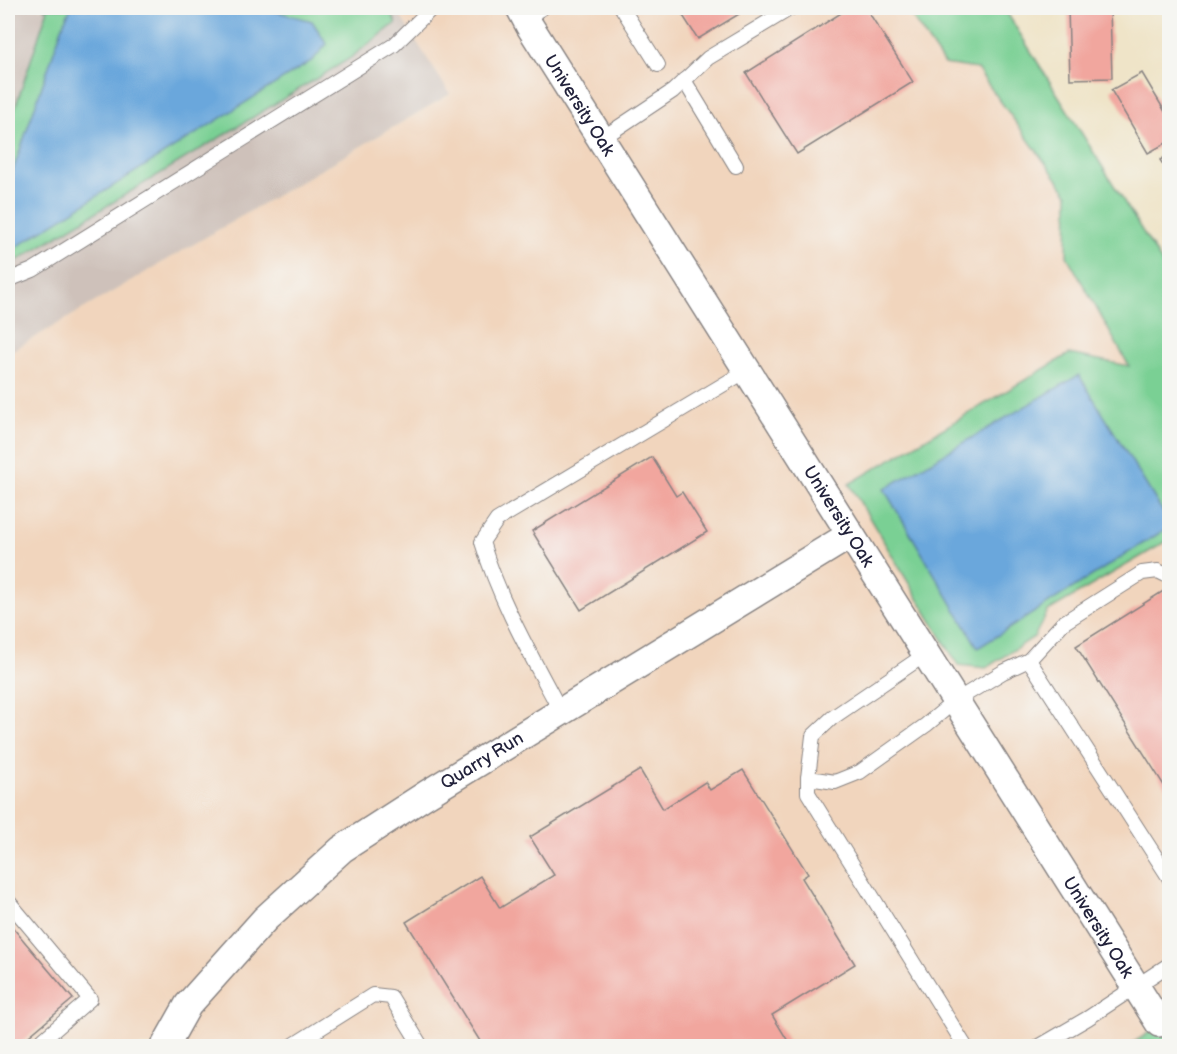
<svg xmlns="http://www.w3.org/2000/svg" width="1177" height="1054" viewBox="0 0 1177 1054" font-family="'Balsamiq Sans',sans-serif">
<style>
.built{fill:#f1d5bd}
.industrial{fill:#cec1ba}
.green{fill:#7ad094;stroke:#4e7968;stroke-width:1.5}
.water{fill:#6ba7dc;stroke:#46648c;stroke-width:1.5}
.building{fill:#f1a69e}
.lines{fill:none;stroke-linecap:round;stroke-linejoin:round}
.service-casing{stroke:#888382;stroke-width:16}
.minor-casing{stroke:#888382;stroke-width:30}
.service{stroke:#fff;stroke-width:14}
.minor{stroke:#fff;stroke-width:27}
.labels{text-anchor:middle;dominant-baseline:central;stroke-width:4.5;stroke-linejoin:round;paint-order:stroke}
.street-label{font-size:18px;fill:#22223b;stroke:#f6f6f2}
</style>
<rect width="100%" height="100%" fill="#f6f6f2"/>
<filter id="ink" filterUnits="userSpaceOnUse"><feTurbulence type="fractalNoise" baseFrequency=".0167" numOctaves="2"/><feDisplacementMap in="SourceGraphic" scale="12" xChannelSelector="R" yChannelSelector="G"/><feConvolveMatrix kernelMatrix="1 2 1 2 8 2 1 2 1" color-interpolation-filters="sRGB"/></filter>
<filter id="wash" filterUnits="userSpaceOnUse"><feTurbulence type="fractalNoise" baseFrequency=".008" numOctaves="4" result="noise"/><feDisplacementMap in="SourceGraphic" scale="24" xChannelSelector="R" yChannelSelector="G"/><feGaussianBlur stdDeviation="1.35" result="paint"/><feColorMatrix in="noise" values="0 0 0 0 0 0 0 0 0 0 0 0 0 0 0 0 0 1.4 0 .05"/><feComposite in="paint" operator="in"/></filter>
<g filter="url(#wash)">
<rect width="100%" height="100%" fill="#efe4c8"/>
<polygon class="built" points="395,8 1004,8 1169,274 1169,1046 8,1046 8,353 449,95"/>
<polygon class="industrial" points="8,8 395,8 450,94 8,353"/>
<g class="green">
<polygon points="43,8 389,8 396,23 349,59 8,266 8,129 48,9"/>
<polygon points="906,8 1004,8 1169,274 1169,540 1048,611 1034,637 986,668 958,665 849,484 1069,354 1129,366 1067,256 1068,194 977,69 944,64"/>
<polygon points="1169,1020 1169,1040 1165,1046 1128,1046"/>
</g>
<g class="water">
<polygon points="71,8 263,8 312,21 327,44 313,60 13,249 8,249 8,185 64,22"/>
<polygon points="1079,375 1169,522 1169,527 978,648 884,489"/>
</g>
<g id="blocks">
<g class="building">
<polygon points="678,8 749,8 698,39"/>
<polygon points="849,8 866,8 913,82 797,154 746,73"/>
<polygon points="1068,8 1110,8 1112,78 1070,79"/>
<polygon points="1142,73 1170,120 1170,141 1148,153 1111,90"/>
<polygon points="1170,154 1170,175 1160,160"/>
<polygon points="652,457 676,496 682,492 707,532 581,610 532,531"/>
<polygon points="1165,590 1170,597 1170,795 1076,646"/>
<polygon points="640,770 663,809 705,782 710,790 743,770 808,874 802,878 855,964 772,1015 791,1046 483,1046 406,922 480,876 500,908 554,875 530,837"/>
<polygon points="8,922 73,999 17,1046 14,1046 8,1039"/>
</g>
</g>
</g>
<g filter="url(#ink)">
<use href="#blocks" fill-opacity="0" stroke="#888382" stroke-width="1.5"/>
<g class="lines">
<defs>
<g id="service">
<polyline points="622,8 658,65"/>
<polyline points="525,18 542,8"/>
<polyline points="684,80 736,166"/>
<polyline points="601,139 673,91 708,58 791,8"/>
<polyline points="8,280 33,270 394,45 432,8"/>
<polyline points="926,654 832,718 813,736 808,778 835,782 860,772 926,725 955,701 1003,672 1029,660 1063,623 1142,573 1158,571 1170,577"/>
<polyline points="1029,660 1170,879"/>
<path d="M561,712C532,657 500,602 482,542L497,520L746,371"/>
<polyline points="808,778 808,793 965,1046"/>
<polyline points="8,901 90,999 36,1046"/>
<polyline points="292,1046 373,995 391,997 421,1046"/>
<polyline points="1040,1046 1088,1018 1170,964"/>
</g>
<g id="minor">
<path id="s1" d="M520,8L529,25L1159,1023"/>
<path id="s2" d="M165,1046L188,1005L265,919L342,849L427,794L850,535"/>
</g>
</defs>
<use href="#service" class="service-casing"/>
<use href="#minor" class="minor-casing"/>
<use href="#service" class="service"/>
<use href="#minor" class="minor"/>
</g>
</g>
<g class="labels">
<g class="street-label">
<text stroke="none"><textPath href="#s1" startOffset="114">University Oak</textPath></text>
<text stroke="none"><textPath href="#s1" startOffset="600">University Oak</textPath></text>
<text stroke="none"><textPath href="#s2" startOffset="432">Quarry Run</textPath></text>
<text stroke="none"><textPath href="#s1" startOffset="1086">University Oak</textPath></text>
</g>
</g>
<rect width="1177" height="1054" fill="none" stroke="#f6f6f2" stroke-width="30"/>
</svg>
